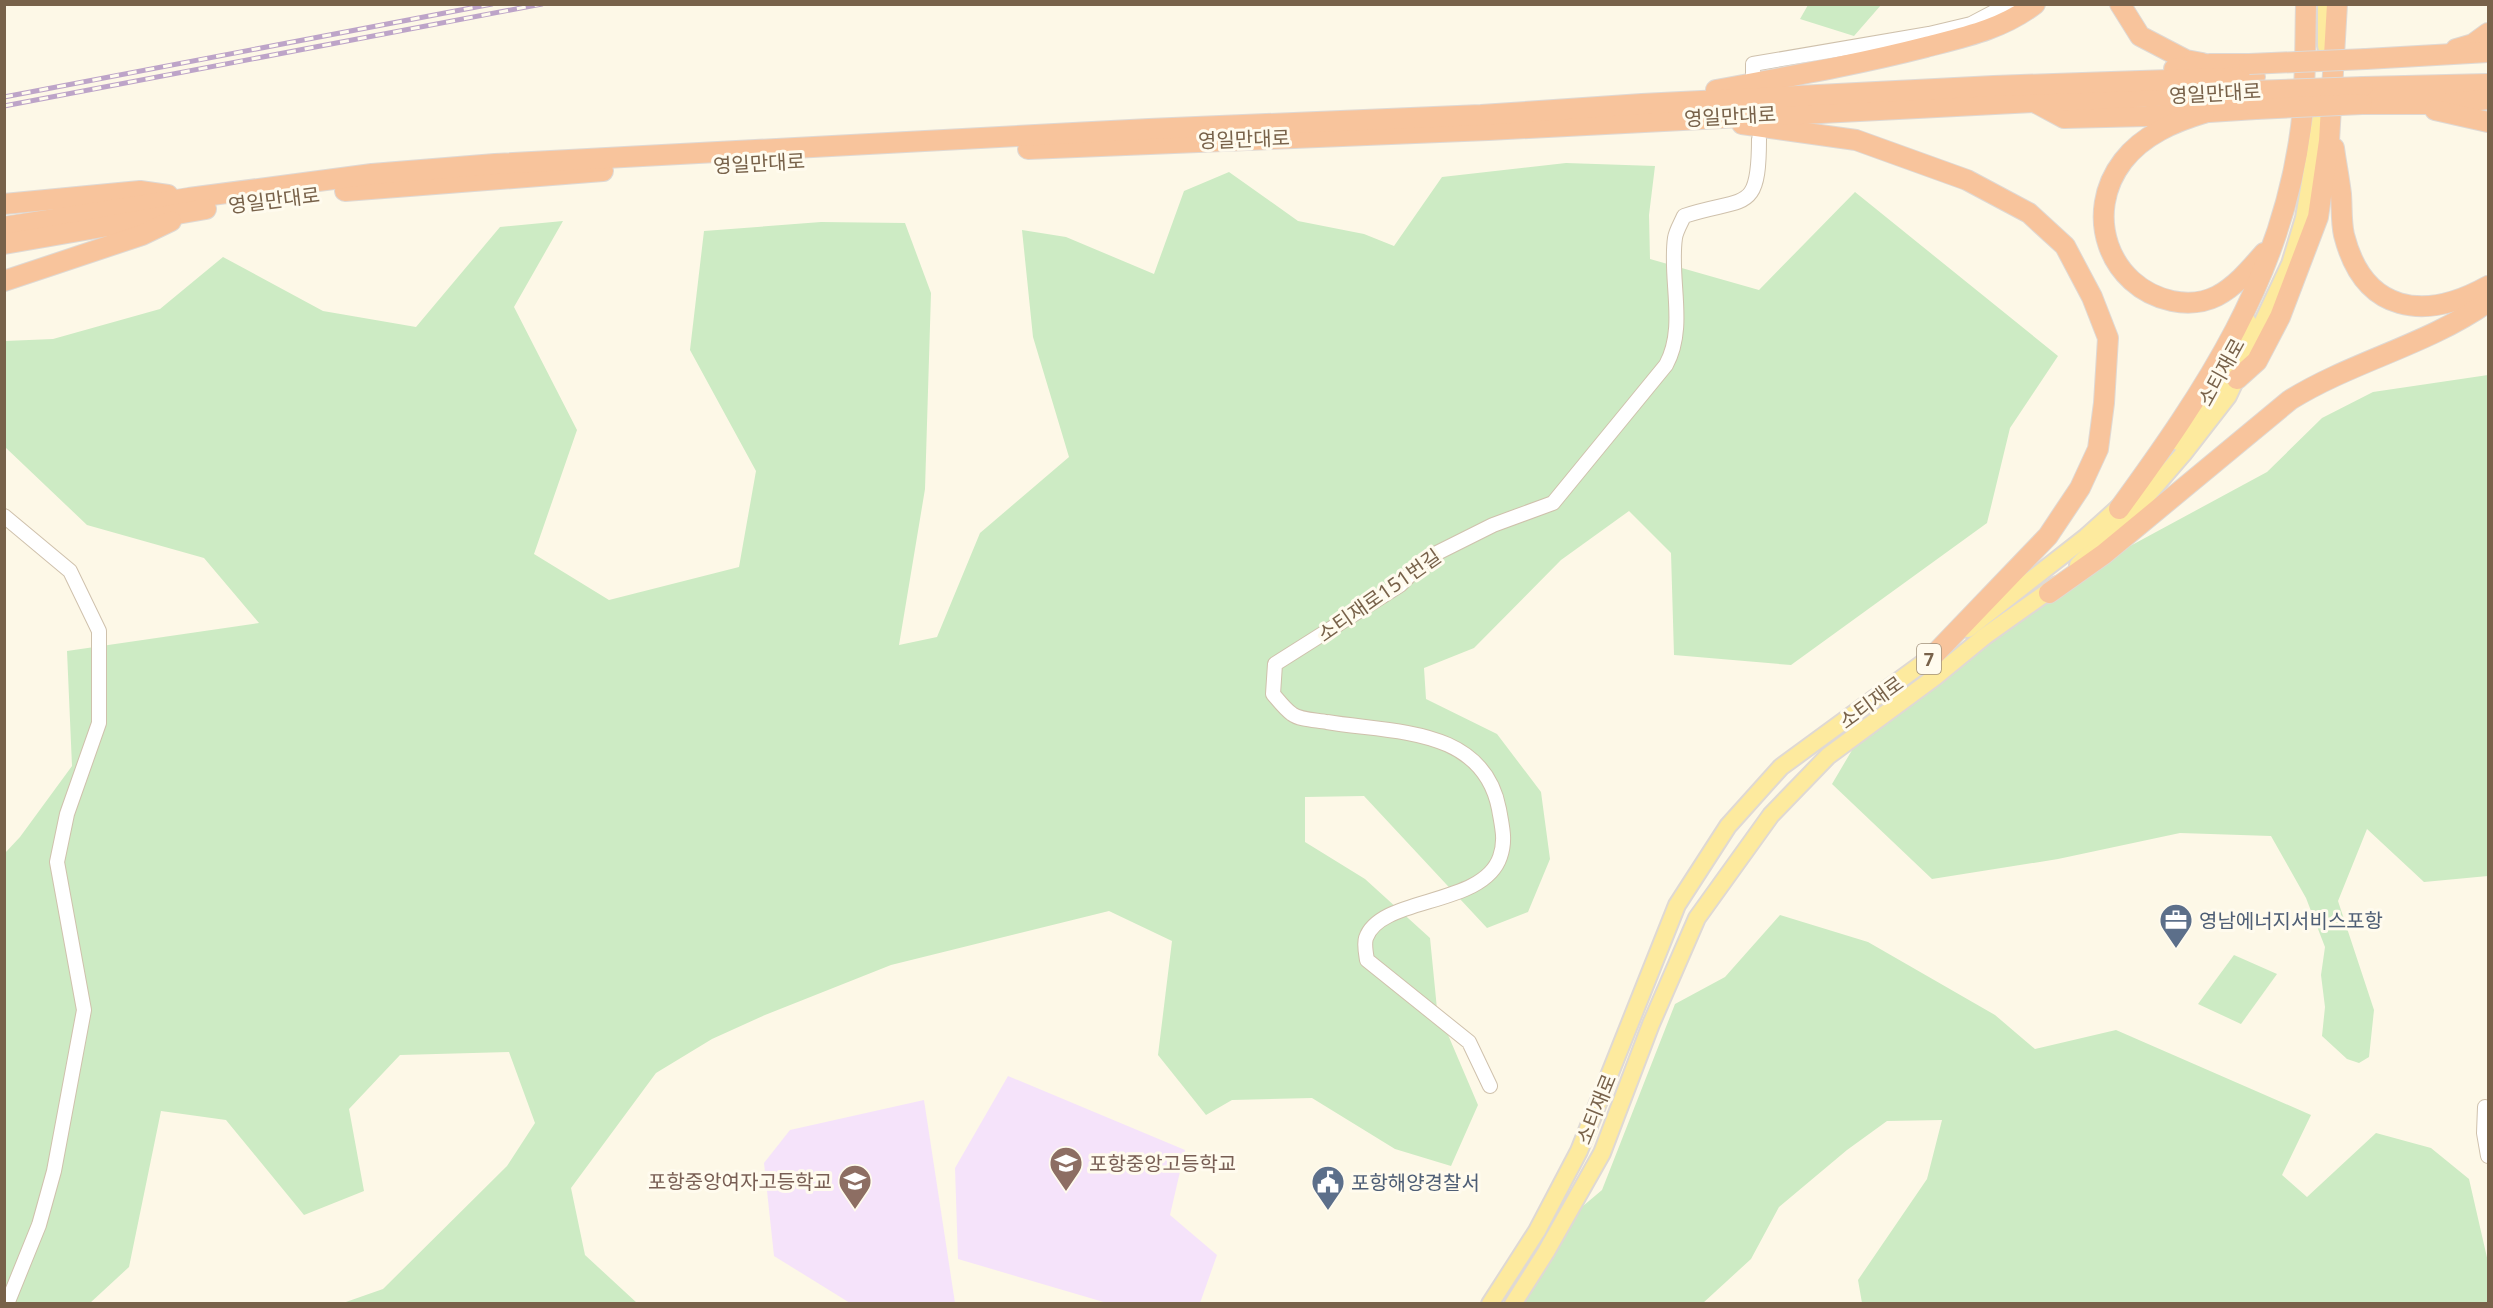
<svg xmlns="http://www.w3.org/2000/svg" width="2493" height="1308" viewBox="0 0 2493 1308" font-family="'Noto Sans','Noto Sans KR',sans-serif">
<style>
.education{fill:#f5e3fa}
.green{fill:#cdebc4}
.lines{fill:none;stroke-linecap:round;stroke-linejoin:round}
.minor-casing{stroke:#cfc1ac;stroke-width:16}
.major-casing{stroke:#dfd9d4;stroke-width:20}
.highway-casing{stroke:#dfd9d4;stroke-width:22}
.minor{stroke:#fff;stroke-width:14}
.major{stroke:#fdea9e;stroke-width:16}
.highway{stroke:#f8c49c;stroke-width:20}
.rail-casing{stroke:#bda4c8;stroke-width:5}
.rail{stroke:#fffbee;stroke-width:3;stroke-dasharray:9;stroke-linecap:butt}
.highway-bridge-casing{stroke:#dfd9d4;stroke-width:22;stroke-linecap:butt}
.highway-bridge{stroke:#f8c49c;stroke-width:20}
.labels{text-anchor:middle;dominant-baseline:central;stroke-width:6;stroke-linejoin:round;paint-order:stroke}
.shield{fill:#fffbee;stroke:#a0907b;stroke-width:1.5}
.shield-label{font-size:18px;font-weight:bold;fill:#78624a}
.street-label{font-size:20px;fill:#78624a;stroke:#fffbee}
.service-label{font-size:20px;fill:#4e5e75;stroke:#fffbee;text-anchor:start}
.education-label{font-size:20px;fill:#785e54;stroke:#fffbee;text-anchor:start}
</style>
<rect width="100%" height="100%" fill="#fdf8e7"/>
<g class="education">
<polygon points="1008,1076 1185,1150 1170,1215 1217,1255 1200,1303 1107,1303 958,1259 955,1168"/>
<polygon points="924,1100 955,1303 850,1303 774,1256 764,1163 790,1130"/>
</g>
<g class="green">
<polygon points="1808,5 1808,4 1881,5 1854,36 1800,19"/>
<polygon points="1566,163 1655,166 1649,215 1650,259 1759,290 1855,192 2058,356 2010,428 1987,523 1791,665 1674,655 1671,553 1629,511 1561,560 1474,648 1424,668 1426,699 1497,734 1541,792 1550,859 1528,912 1487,928 1364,796 1305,797 1305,842 1365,879 1430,938 1437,1009 1478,1105 1451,1166 1395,1149 1312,1098 1232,1100 1206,1115 1158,1055 1172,941 1109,911 891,965 765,1015 712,1039 656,1073 571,1188 585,1255 637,1303 343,1303 383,1289 507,1166 535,1123 509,1052 400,1055 349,1109 364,1191 304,1215 226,1120 161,1111 129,1267 90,1303 5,1304 5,853 20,837 72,766 67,651 259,623 204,558 87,525 5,447 5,341 53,339 160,309 223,257 323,311 416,327 500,227 563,221 514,307 577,430 534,554 609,600 739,567 756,471 690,350 704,231 821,222 905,223 931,293 925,489 899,645 937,637 980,533 1069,457 1033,337 1022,230 1066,237 1154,274 1184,191 1229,172 1298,221 1364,234 1394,246 1442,177"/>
<polygon points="2488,375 2488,876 2424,882 2367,829 2338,901 2374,1010 2369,1057 2359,1063 2347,1059 2322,1036 2325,1007 2321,975 2325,947 2306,898 2271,836 2180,833 2058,859 1932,879 1832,784 1858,740 2082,572 2267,472 2322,418 2373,392"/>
<polygon points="1780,915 1868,942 1995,1015 2035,1049 2116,1030 2311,1115 2282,1175 2307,1197 2376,1133 2431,1148 2469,1179 2488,1262 2488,1303 1862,1303 1858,1280 1927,1179 1942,1120 1887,1121 1847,1150 1779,1207 1751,1259 1703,1303 1509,1304 1545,1238 1602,1190 1675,1004 1725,977"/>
<polygon points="2234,955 2277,974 2241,1024 2198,1004"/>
</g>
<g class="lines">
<defs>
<g id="minor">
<polyline points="1753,78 1753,64 1929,34 1971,24 2009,4"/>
<polyline points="4,516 70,571 99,631 99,723 67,814 57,862 84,1010 54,1171 39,1225 7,1304"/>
<path d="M1490,1086L1469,1042L1367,960C1366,954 1364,944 1366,938C1380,896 1483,907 1500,857C1506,840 1502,827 1499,809C1483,726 1391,733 1327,722C1317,720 1300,720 1292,714C1285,709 1279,701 1273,694L1275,664L1400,585L1427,558L1493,525L1553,503L1666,365C1687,327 1669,279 1675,238C1676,231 1681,223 1684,216C1745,196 1759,215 1759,139"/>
<polyline points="2485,1107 2484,1133 2488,1156"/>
</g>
<g id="major">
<polyline points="2326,4 2326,46"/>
<polyline points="2178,442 2217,387 2248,322"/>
<polyline points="2078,565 2139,505 2183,454 2228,396 2290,264 2304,218 2324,99"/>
<polyline points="1968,629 2086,537 2127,500"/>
<polyline points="1490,1304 1537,1231 1579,1151 1677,905 1728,826 1781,767 1938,652"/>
<polyline points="1513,1304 1546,1252 1602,1153 1651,1024 1697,918 1771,815 1828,756 1935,677 1985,636 2057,585"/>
</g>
<g id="highway">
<polyline points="2120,4 2140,36 2186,60 2202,63"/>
<polyline points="2456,49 2473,44 2488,33"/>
<polyline points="2366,59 2488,52"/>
<polyline points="2174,69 2211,64 2249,64"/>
<polyline points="2363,87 2488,84"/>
<path d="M1716,90C1786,77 1856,65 1926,47C1965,37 2003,29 2035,4"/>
<polyline points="2036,103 2064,118 2147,116 2256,109"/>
<polyline points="2362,104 2444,104 2488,99"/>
<polyline points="2435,110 2488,122"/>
<path d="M2204,113C2174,122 2143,135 2123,161C2083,213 2108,287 2172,301C2187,304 2203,303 2217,296C2236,286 2250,269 2264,253"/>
<polyline points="1742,124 1856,140 1967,180 2029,213 2065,246 2092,297 2108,338 2104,403 2098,449 2080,488 2048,536 1929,660"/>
<path d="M2334,148C2336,163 2339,178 2341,194C2342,207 2341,222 2344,235C2364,314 2425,321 2488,286"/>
<polyline points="1028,149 1488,130 2251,91"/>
<polyline points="345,191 603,171"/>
<polyline points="4,204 140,191 168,195"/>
<polyline points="4,227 189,198 372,174 495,164 1149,129 1481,115 1642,104 1994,86 2255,77"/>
<polyline points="4,244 206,209"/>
<polyline points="4,281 142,235 171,221"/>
<polyline points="2237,379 2257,361 2280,317 2318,217 2329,141 2337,4"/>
<path d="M2119,509C2205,391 2282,277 2301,127C2306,86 2305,46 2306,4"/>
<path d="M2049,593L2104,554L2290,400C2353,361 2427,345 2488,302"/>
</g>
</defs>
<use href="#minor" class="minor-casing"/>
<use href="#major" class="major-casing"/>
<use href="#highway" class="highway-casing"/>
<use href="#minor" class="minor"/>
<use href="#major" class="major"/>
<use href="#highway" class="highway"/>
<defs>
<g id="rail">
<polyline points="4,97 492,4"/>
<polyline points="4,106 542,4"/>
</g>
</defs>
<use href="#rail" class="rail-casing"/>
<use href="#rail" class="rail"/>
<defs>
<g id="highway-bridge">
<polyline points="2249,64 2366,59"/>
<polyline points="2251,91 2363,87"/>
<polyline points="2256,109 2362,104"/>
</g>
</defs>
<use href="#highway-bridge" class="highway-bridge-casing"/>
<use href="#highway-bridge" class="highway-bridge"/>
</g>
<defs>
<symbol id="office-pin" viewBox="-11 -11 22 30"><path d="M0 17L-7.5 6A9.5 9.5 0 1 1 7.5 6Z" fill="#5c6f8a" stroke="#fffbee"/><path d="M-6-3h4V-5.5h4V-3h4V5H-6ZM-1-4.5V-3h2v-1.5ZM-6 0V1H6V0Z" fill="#fff"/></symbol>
<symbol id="school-pin" viewBox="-11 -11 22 30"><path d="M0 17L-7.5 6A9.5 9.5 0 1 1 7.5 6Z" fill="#8d6e63" stroke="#fffbee"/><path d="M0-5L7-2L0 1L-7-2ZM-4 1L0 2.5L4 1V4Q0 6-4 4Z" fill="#fff"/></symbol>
<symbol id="civic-pin" viewBox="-11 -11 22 30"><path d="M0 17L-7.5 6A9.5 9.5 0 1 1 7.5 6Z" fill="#5c6f8a" stroke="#fffbee"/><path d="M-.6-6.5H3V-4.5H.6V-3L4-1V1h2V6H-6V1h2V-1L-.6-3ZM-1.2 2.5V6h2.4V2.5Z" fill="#fff"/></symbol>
</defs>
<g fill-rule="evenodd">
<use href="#office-pin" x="2157" y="901" width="38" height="52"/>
<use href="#school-pin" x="1047" y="1144" width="38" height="52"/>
<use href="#school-pin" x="836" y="1162" width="38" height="52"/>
<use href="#civic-pin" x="1309" y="1163" width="38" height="52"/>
</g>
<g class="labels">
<rect class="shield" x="1917" y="644" width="24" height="30" rx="4.5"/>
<g class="shield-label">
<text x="1929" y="659">7</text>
</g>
<g class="street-label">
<text transform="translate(2215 93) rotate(-3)">영일만대로</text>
<text transform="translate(1730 116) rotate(-3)">영일만대로</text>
<text transform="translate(1244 139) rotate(-2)">영일만대로</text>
<text transform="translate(759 163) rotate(-3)">영일만대로</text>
<text transform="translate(274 200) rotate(-7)">영일만대로</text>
<text transform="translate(2221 372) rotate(-61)">소티재로</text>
<text transform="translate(1379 595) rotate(-35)">소티재로151번길</text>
<text transform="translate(1871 702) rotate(-36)">소티재로</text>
<text transform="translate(1596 1109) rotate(-68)">소티재로</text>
</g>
<g class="service-label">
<text x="2199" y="920">영남에너지서비스포항</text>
<text x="1351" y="1182">포항해양경찰서</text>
</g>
<g class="education-label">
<text x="1089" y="1163">포항중앙고등학교</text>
<text x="832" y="1181" text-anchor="end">포항중앙여자고등학교</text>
</g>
</g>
<rect width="2493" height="1308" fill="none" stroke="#78624a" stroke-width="12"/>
</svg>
